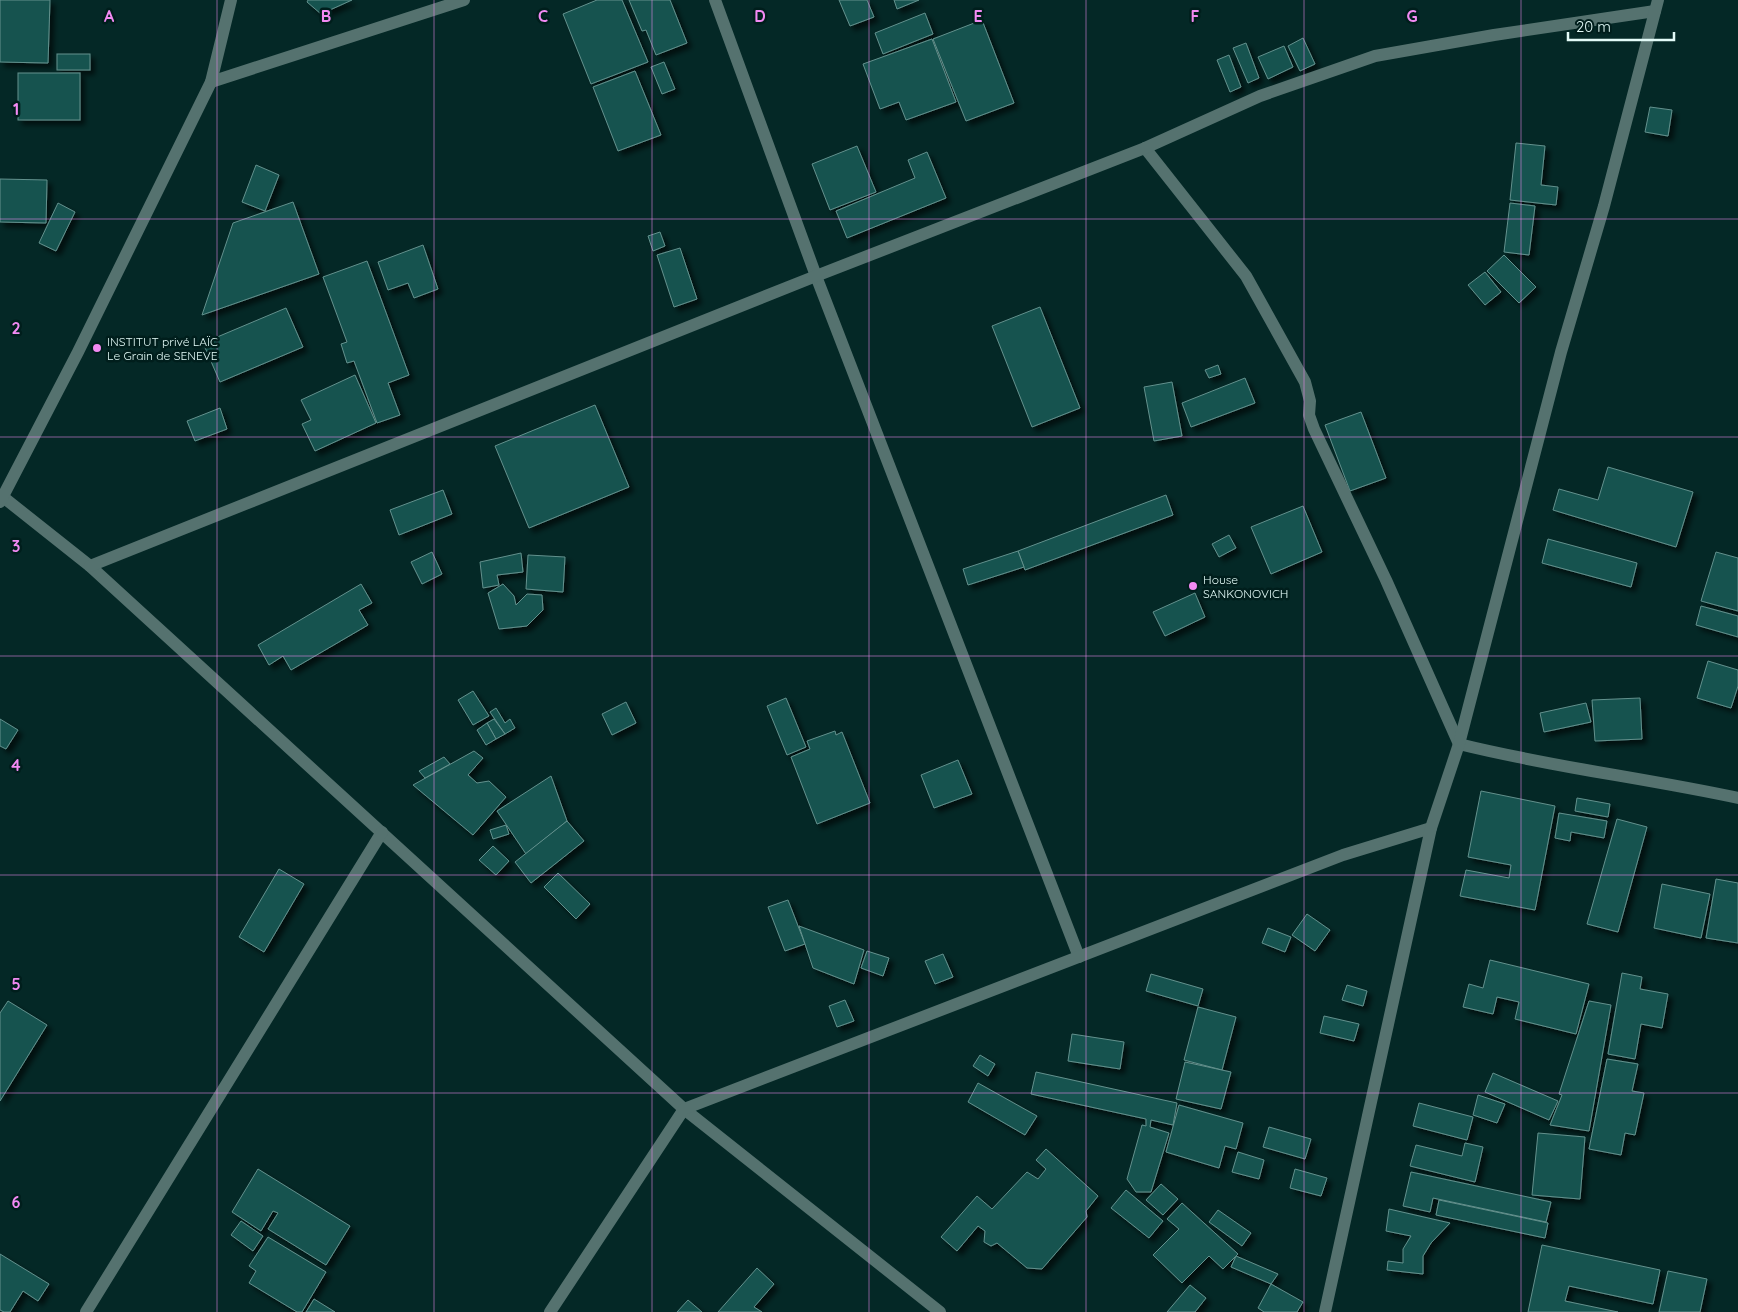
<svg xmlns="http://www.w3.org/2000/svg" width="1738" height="1312" viewBox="0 0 1738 1312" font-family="Quicksand,sans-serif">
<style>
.building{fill:#16524f;stroke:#63918d;filter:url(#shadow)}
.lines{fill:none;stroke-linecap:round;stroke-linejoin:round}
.minor{stroke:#55726f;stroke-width:12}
.grid{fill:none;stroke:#f28af3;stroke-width:1;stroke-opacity:0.55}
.poi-dot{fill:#f28af3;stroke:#001e1c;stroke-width:2}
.labels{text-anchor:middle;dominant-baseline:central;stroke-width:5;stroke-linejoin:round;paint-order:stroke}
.poi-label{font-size:12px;fill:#e3fbf8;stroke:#001e1c;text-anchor:start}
.grid-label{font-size:16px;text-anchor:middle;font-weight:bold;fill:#f28af3;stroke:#001e1c;stroke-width:5;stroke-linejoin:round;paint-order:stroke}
</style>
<defs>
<filter id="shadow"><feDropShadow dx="4.5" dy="4.5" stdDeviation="2.5" flood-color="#0009"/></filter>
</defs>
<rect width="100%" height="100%" fill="#042826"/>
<g class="building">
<polygon points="0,0 50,0 48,63 0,62"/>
<polygon points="308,0 352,0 321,14 307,2"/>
<polygon points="597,0 622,0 648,62 591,84 563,14"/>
<polygon points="629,0 670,0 687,43 656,55 646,30 642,31"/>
<polygon points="839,0 867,0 874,17 850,26"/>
<polygon points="894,0 919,0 897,9"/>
<polygon points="925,13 933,34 883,54 875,33"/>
<polygon points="982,20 1014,103 966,121 933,39"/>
<polygon points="1303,38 1315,64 1300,71 1288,46"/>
<polygon points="932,39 956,102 906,120 899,102 880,109 863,64"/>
<polygon points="1246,43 1259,78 1248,83 1233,48"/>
<polygon points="1284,46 1293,67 1268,79 1258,57"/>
<rect x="57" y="54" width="33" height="16"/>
<polygon points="1229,55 1241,87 1230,92 1217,60"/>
<polygon points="664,62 675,89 662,94 651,67"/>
<polygon points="635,71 661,135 618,151 593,87"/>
<rect x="18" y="73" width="62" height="47"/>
<polygon points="1650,107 1672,110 1668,136 1645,132"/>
<polygon points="1516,143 1545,146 1541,185 1558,187 1556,205 1510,200"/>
<polygon points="857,146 876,192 830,210 812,164"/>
<polygon points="927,152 946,198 847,238 836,211 915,178 908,160"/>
<polygon points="256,165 279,175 265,211 242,202"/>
<polygon points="0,179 47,180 46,223 0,222"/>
<polygon points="293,202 319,274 202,315 233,223"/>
<polygon points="58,203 75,212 56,251 39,243"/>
<polygon points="1510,203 1535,206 1529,255 1504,252"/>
<polygon points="660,232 665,246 653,251 648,236"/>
<polygon points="423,245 438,289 414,298 408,283 388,290 378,262"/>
<polygon points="680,248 697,299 674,307 657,255"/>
<polygon points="1504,255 1536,287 1519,303 1487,271"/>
<polygon points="367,261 409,375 388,383 400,415 377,423 354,361 347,363 341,344 347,342 323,277"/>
<polygon points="1485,272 1501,292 1485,305 1468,285"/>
<polygon points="1040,307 1080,408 1032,427 992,326"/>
<polygon points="286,308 303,347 220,382 203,343"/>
<polygon points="1218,365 1221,374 1209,378 1205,370"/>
<polygon points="355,375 376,423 315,451 302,424 311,420 301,400"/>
<polygon points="1245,378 1255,403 1191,427 1182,403"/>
<polygon points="1172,382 1182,436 1154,441 1144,387"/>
<polygon points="595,405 629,487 529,528 495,446"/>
<polygon points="220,408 227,429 195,441 187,421"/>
<polygon points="1361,412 1386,478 1350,491 1325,425"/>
<polygon points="1608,467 1693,492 1676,547 1553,510 1559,489 1598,500"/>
<polygon points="443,490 452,514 399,535 390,510"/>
<polygon points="1166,495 1173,515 1025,570 1018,551"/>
<polygon points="1303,506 1322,552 1271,574 1251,527"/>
<polygon points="1229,535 1236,548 1219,557 1212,544"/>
<polygon points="1548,539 1637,563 1631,587 1542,563"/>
<polygon points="1018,551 1024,567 968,585 963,569"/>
<polygon points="432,552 442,574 422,584 411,562"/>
<polygon points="1716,552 1738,558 1738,611 1701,601"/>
<polygon points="521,553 523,572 497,575 499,585 483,588 480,562"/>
<polygon points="528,555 565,557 563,592 526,589"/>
<polygon points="361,584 372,603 359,610 368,625 291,670 283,656 269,665 258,645"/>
<polygon points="503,584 514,596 516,605 527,594 542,595 543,610 527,626 499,629 488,593"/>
<polygon points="1195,593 1205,617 1165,636 1153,612"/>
<polygon points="1701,606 1738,616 1738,637 1696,625"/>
<polygon points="1708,661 1738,670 1738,686 1731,708 1697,698"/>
<polygon points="473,691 489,716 473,725 458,700"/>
<polygon points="786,698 806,747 787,755 767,706"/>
<polygon points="1640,698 1642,739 1595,741 1592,700"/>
<polygon points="626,702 636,723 612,735 602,714"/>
<polygon points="1586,703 1591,722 1544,732 1540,713"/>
<polygon points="496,708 505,723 510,719 515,728 505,734 490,712"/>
<polygon points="0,719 18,730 6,749 0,746"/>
<polygon points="494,719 505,734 496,739 487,723"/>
<polygon points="487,723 496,739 486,745 477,730"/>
<polygon points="835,731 836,735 842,732 870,803 817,824 791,757 810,749 807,741"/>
<polygon points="474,751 483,758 468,775 477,783 489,781 506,797 473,835 413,785"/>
<polygon points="444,757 450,764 425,778 419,771"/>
<polygon points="958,760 972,794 934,808 921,775"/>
<polygon points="551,776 567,821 526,854 497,811"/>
<polygon points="1481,791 1555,806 1535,910 1460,896 1466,870 1509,878 1511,865 1468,857"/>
<polygon points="1577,798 1610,804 1608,817 1575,811"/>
<polygon points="1559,813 1607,821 1604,838 1571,832 1570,841 1555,838"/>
<polygon points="1617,819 1647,827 1618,932 1587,924"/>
<polygon points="567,821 584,841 531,883 515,862"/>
<polygon points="506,825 509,834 493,839 490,830"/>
<polygon points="493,846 509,861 496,875 479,860"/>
<polygon points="279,869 304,884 264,952 239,937"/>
<polygon points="558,873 590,904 576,919 544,887"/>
<polygon points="1716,879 1738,883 1738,943 1706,938"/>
<polygon points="1662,884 1710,894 1701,938 1654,928"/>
<polygon points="788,900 805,944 785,951 768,907"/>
<polygon points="1307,914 1330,930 1315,951 1292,935"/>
<polygon points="799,926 864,950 854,984 813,968"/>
<polygon points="1268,928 1291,937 1285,952 1262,943"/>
<polygon points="867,951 889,958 883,976 861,968"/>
<polygon points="943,954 953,977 935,984 925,961"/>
<polygon points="1490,960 1589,984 1576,1034 1515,1019 1519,1002 1497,997 1493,1014 1463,1007 1469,984 1483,988"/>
<polygon points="1622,973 1642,977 1640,989 1668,994 1662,1028 1641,1024 1635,1059 1608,1054"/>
<polygon points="1151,974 1203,989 1198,1006 1146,991"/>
<polygon points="1347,985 1367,991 1363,1006 1342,1000"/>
<polygon points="845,1000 854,1021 837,1027 829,1006"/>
<polygon points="8,1001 47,1025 0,1101 0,1013"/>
<polygon points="1589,1001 1611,1005 1589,1131 1550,1125 1562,1095 1559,1094"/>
<polygon points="1198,1007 1236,1017 1222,1070 1184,1060"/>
<polygon points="1324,1016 1359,1024 1354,1041 1320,1033"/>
<polygon points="1072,1034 1124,1042 1120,1069 1068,1061"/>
<polygon points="980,1055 995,1064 988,1076 973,1066"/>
<polygon points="1607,1059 1638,1064 1632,1091 1644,1093 1635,1135 1625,1133 1621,1155 1589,1149"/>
<polygon points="1185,1062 1231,1072 1221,1109 1176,1099"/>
<polygon points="1036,1072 1177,1103 1173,1125 1151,1120 1150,1127 1169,1133 1151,1192 1136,1192 1127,1179 1142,1125 1146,1126 1146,1119 1031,1094"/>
<polygon points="1493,1073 1558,1101 1549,1120 1485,1092"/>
<polygon points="978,1083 1037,1116 1025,1135 968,1102"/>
<polygon points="1478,1095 1505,1104 1497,1123 1473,1115"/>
<polygon points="1419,1103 1473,1117 1467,1140 1413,1126"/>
<polygon points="1179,1105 1243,1123 1236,1149 1225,1146 1219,1168 1166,1152"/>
<polygon points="1269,1127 1311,1139 1305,1159 1263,1147"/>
<polygon points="1538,1133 1585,1137 1580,1199 1532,1195"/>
<polygon points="1465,1143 1483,1147 1475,1182 1410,1166 1416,1145 1462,1156"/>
<polygon points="1046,1149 1098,1196 1086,1211 1087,1217 1042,1269 1027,1268 997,1243 991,1246 984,1242 985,1231 978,1226 957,1251 941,1237 977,1196 992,1209 1027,1172 1038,1179 1046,1169 1036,1160"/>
<polygon points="1238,1152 1264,1160 1259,1179 1232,1172"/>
<polygon points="258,1169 350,1226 326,1265 268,1229 278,1213 273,1211 261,1231 232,1212"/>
<polygon points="1295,1169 1327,1178 1321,1196 1290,1188"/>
<polygon points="1411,1172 1551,1202 1546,1222 1433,1198 1430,1212 1403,1206"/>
<polygon points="1161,1184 1178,1199 1163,1215 1146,1200"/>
<polygon points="1126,1190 1163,1221 1149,1238 1111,1208"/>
<polygon points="1439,1200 1548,1223 1545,1238 1436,1215"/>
<polygon points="1182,1203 1238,1254 1223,1269 1209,1256 1182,1283 1153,1255 1179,1229 1167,1219"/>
<polygon points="1389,1209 1450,1223 1431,1243 1423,1256 1423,1274 1387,1270 1388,1261 1403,1263 1403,1249 1411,1236 1386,1231"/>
<polygon points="1218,1210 1251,1233 1242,1246 1209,1222"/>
<polygon points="241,1221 263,1236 253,1251 231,1235"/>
<polygon points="268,1237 326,1272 302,1312 297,1312 249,1283 256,1271 249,1266"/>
<polygon points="1542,1245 1660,1270 1653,1304 1569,1286 1565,1301 1618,1312 1528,1312"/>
<polygon points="0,1254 49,1284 38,1301 23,1291 10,1312 4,1312 0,1310"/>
<polygon points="1236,1256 1278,1274 1271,1284 1231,1267"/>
<polygon points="757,1268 774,1284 754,1307 762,1312 718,1312"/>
<polygon points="1668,1271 1707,1279 1700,1312 1659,1312"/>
<polygon points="1271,1284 1303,1302 1297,1312 1264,1312 1258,1308"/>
<polygon points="1190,1285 1206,1298 1195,1312 1167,1312"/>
<polygon points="314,1299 335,1312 306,1312"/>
<polygon points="688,1300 702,1312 677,1312"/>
</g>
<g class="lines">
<g class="minor">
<polyline points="715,0 816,276 1079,957"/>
<polyline points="211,82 464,0"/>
<path d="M1145,148L1246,276L1305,382L1310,401L1309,415L1314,429L1386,580L1459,744C1551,767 1645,778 1738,798"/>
<polyline points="3,497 90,566 684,1109 940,1312"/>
<polyline points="0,502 78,352 211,82 231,0"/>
<polyline points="90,566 816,276 1145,148 1260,96 1375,56 1494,35 1655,11"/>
<polyline points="86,1312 382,832"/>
<polyline points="550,1312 684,1109 1343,855 1431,828"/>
<polyline points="1325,1312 1431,828 1459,744 1561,352 1604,206 1658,0"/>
</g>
</g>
<path class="grid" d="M217,0V1312M434,0V1312M652,0V1312M869,0V1312M1086,0V1312M1304,0V1312M1521,0V1312M0,219H1738M0,437H1738M0,656H1738M0,875H1738M0,1093H1738"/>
<g class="poi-dot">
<circle cx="97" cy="348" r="5"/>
<circle cx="1193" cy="586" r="5"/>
</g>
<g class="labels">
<g class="poi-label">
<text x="107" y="341">INSTITUT privé LAÏC<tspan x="107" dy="14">Le Grain de SENEVE</tspan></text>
<text x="1203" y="579">House<tspan x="1203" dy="14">SANKONOVICH</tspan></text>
</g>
</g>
<g class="grid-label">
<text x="109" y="22">A</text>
<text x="326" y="22">B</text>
<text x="543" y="22">C</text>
<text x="760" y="22">D</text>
<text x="978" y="22">E</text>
<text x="1195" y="22">F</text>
<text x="1412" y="22">G</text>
<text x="16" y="115">1</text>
<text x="16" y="334">2</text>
<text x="16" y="552">3</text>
<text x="16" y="771">4</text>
<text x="16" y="990">5</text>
<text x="16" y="1208">6</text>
</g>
<path d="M1568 32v8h106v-8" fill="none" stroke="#e3fbf8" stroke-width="2.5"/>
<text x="1576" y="32" font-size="15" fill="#e3fbf8" stroke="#001e1c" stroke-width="4" paint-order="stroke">20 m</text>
</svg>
